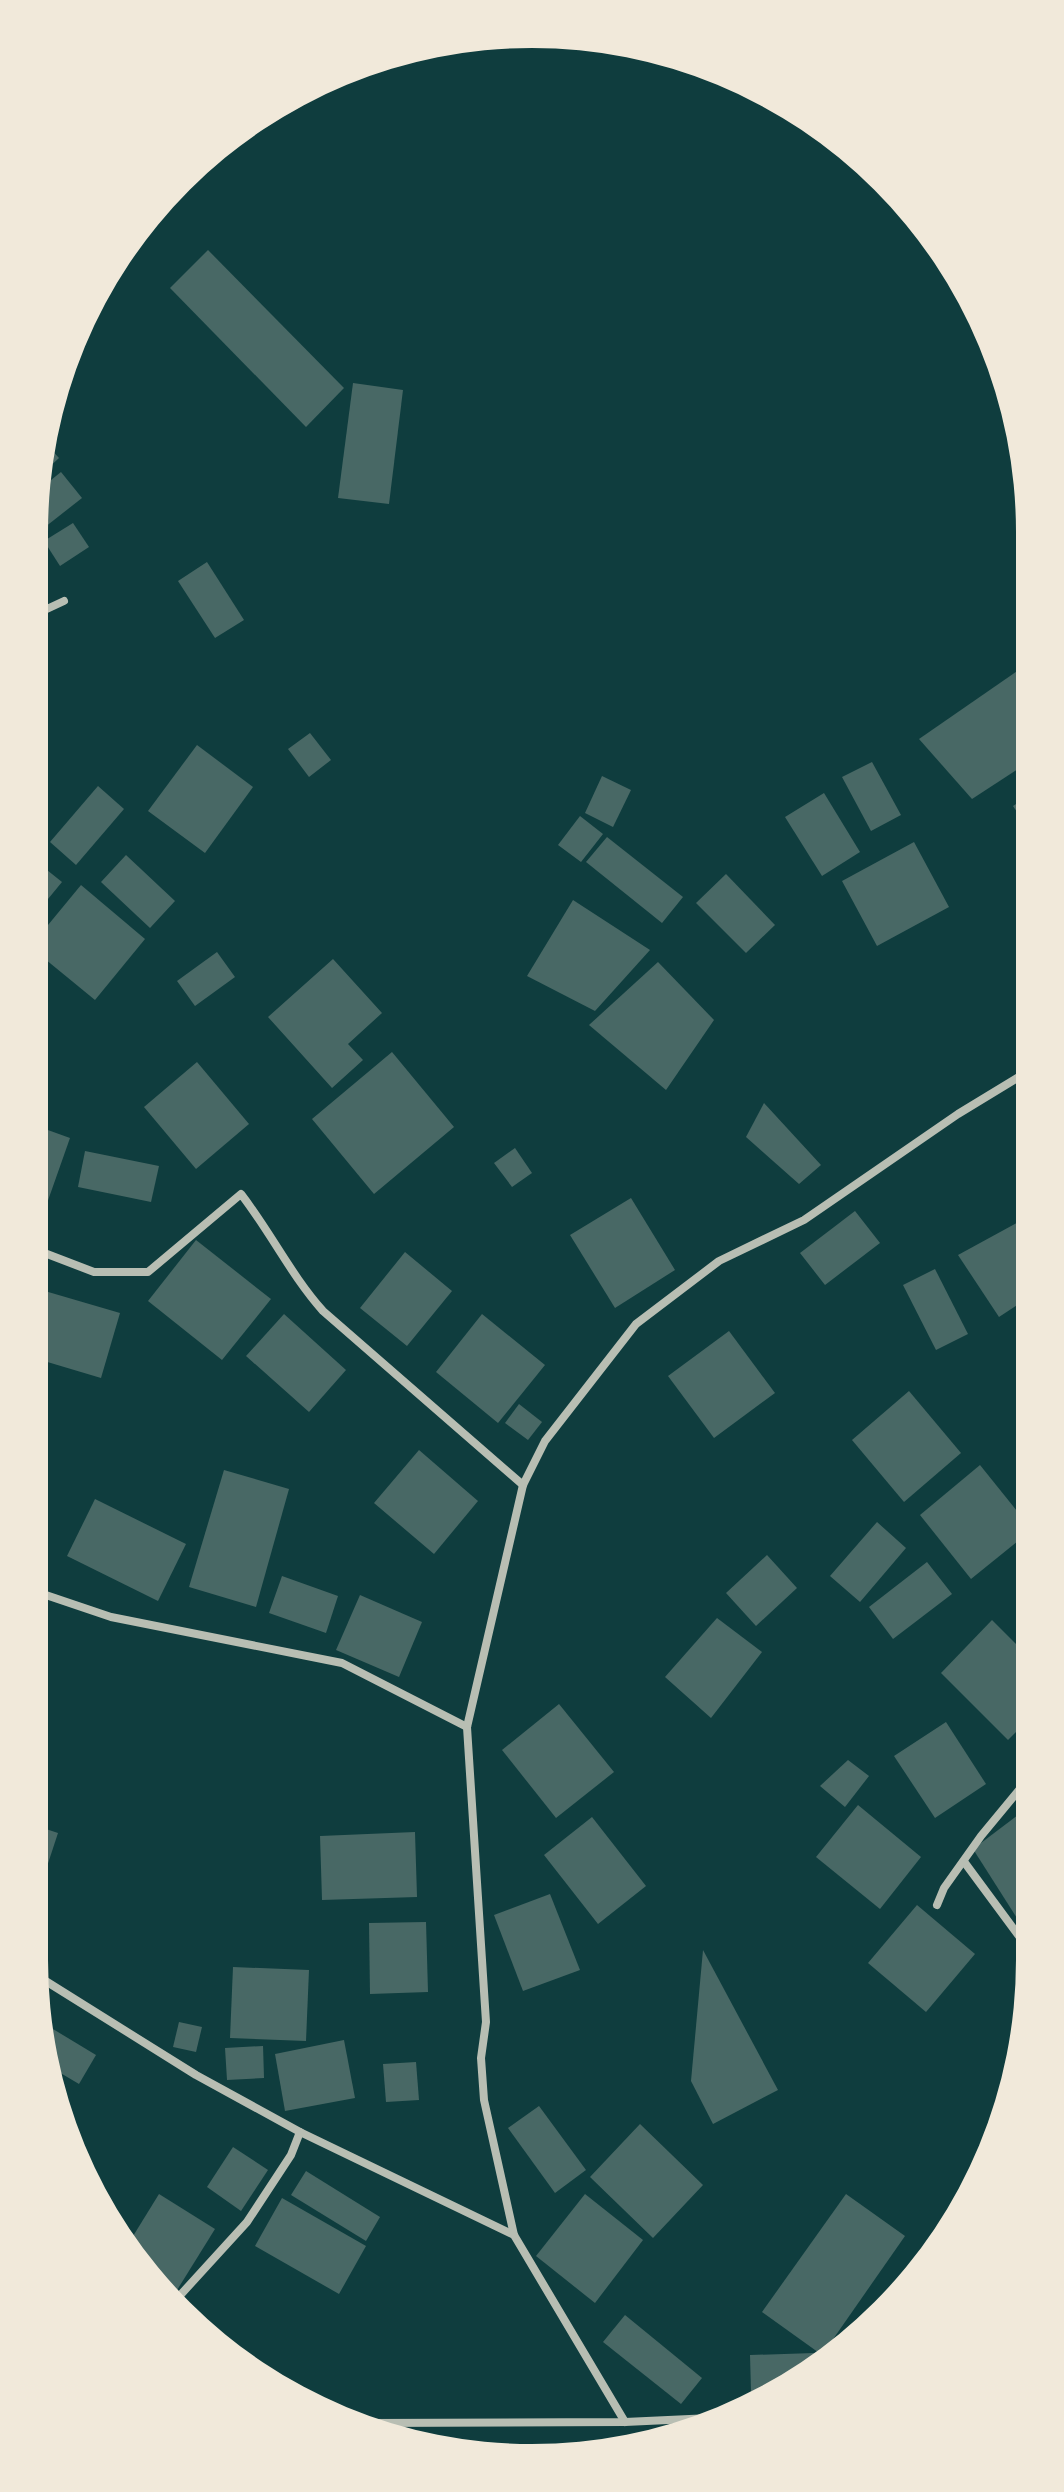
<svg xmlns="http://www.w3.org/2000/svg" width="1064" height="2492" viewBox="0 0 1064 2492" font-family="Barlow,sans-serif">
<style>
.building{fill:#486865}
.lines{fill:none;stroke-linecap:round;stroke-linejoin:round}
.minor{stroke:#b8beb3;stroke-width:8}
</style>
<rect width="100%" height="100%" fill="#0f3d3e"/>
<g class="building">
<polygon points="208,250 344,388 306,427 170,288"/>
<polygon points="353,383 403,390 389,504 338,498"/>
<polygon points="48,446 59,458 44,472 44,471"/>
<polygon points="61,472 82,498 40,531 35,525 41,488"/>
<polygon points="73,523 89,547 60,566 44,541"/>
<polygon points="207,562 244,620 215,638 178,581"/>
<polygon points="1026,665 1027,763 972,799 919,739"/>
<polygon points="310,733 331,760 309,777 288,749"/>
<polygon points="197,745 253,787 205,853 148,811"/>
<polygon points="872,762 901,815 871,831 842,777"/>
<polygon points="602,776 631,790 613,827 585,813"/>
<polygon points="98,786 124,809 76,865 50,842"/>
<polygon points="824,793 860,852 822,876 785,817"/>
<polygon points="1027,797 1027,827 1013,806"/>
<polygon points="580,816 603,834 581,862 558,845"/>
<polygon points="607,837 683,897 662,923 586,862"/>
<polygon points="914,842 949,907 877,946 842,881"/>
<polygon points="126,855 175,901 150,928 101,882"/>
<polygon points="37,862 62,882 34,916 34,865"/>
<polygon points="726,874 775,925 746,953 696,903"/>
<polygon points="81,885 145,939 95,1000 34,950 34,942"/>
<polygon points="573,900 650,950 595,1011 527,976"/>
<polygon points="217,952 235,977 195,1006 177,981"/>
<polygon points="333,959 382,1013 348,1044 363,1060 332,1088 268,1017"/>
<polygon points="658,962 714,1020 666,1090 589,1025"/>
<polygon points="392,1052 454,1127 374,1194 312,1119"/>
<polygon points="197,1062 249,1124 196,1169 144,1107"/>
<polygon points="764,1103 821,1165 799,1184 746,1137"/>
<polygon points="34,1125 70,1138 39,1226 34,1224"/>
<polygon points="515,1148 532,1173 512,1187 494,1163"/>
<polygon points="85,1151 159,1166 151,1202 78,1187"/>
<polygon points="631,1198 675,1270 615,1308 570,1235"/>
<polygon points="855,1211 880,1243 825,1285 800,1253"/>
<polygon points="1026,1218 1028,1298 999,1317 958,1255"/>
<polygon points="196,1240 271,1299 222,1360 148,1301"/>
<polygon points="405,1252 452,1291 407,1346 360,1308"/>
<polygon points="935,1269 968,1334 936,1350 903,1285"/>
<polygon points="38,1289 120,1313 101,1378 34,1358 34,1303"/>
<polygon points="284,1314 346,1370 309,1412 246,1356"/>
<polygon points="482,1314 545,1365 498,1423 436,1372"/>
<polygon points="729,1331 775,1393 714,1438 668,1376"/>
<polygon points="909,1391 961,1453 904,1502 852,1440"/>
<polygon points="519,1404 542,1422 528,1440 505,1423"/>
<polygon points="419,1450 478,1501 434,1554 374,1503"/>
<polygon points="980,1465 1029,1526 1029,1532 971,1579 920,1515"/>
<polygon points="224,1470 289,1489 256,1607 189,1587"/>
<polygon points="95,1499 186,1544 158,1601 67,1556"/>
<polygon points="877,1522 906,1548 860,1602 830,1576"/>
<polygon points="767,1555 797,1588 756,1626 726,1593"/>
<polygon points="927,1562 952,1594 893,1639 869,1607"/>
<polygon points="282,1576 338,1596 326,1633 269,1613"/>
<polygon points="1029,1593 1029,1619 1016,1607"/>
<polygon points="360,1595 422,1622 399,1677 336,1650"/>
<polygon points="717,1618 762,1652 711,1718 665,1677"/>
<polygon points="992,1620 1029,1657 1029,1719 1008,1740 941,1673"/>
<polygon points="559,1704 614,1772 556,1818 502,1750"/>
<polygon points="946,1722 986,1784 935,1818 894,1756"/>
<polygon points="848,1760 869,1776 845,1807 820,1786"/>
<polygon points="858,1805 921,1857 880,1909 816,1857"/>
<polygon points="1030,1806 1030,1915 1020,1923 973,1849"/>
<polygon points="592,1817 646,1886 598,1924 544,1855"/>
<polygon points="34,1825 58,1833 35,1903 34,1903"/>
<polygon points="415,1832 417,1897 322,1900 320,1836"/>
<polygon points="550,1894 580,1970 523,1991 494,1915"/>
<polygon points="917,1905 975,1954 926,2012 868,1963"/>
<polygon points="426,1922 428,1992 370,1994 369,1923"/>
<polygon points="703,1950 778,2090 713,2124 691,2081"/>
<polygon points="233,1967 309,1970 306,2041 230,2038"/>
<polygon points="179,2022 202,2027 196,2052 173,2047"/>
<polygon points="48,2026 96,2055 79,2084 52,2068 46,2030"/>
<polygon points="344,2040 355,2098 285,2111 275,2054"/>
<polygon points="263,2046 264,2078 227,2080 225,2048"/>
<polygon points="416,2062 419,2100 386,2102 383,2064"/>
<polygon points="539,2106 586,2170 555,2193 508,2128"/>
<polygon points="640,2124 703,2185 653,2238 590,2177"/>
<polygon points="233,2147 268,2170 241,2211 207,2187"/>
<polygon points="306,2171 380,2217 366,2241 291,2195"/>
<polygon points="159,2194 215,2229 174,2295 154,2283 130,2241"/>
<polygon points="585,2194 643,2240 595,2303 536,2256"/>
<polygon points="846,2194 905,2236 822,2355 762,2312"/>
<polygon points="282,2198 366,2246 339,2294 255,2246"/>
<polygon points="625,2315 702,2378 681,2404 603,2342"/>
<polygon points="814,2353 815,2363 783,2390 751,2391 750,2355"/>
</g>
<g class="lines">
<g class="minor">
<polyline points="34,615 64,601"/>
<path d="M34,1249L94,1272H148L241,1194C271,1233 291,1275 323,1311L523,1485"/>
<polyline points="34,1591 111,1617 342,1663 467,1727"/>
<polyline points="965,1863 1030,1951"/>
<polyline points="937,1905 944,1888 981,1836 1029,1778"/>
<polyline points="36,1975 196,2075 300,2132 514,2235"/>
<polyline points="896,2297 919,2266"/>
<polyline points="174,2302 247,2222 291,2155 300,2132"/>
<polyline points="625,2422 514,2235 484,2100 481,2058 486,2022 467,1727 523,1485 545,1441 636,1324 719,1261 804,1220 958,1114 1027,1072"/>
<polyline points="368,2423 625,2422 711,2418"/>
</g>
</g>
<path d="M0 0H1064V2492H0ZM532 48H532A484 484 0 0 1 1016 532V1960A484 484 0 0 1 532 2444H532A484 484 0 0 1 48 1960V532A484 484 0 0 1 532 48Z" fill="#f1e9da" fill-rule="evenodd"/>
</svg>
